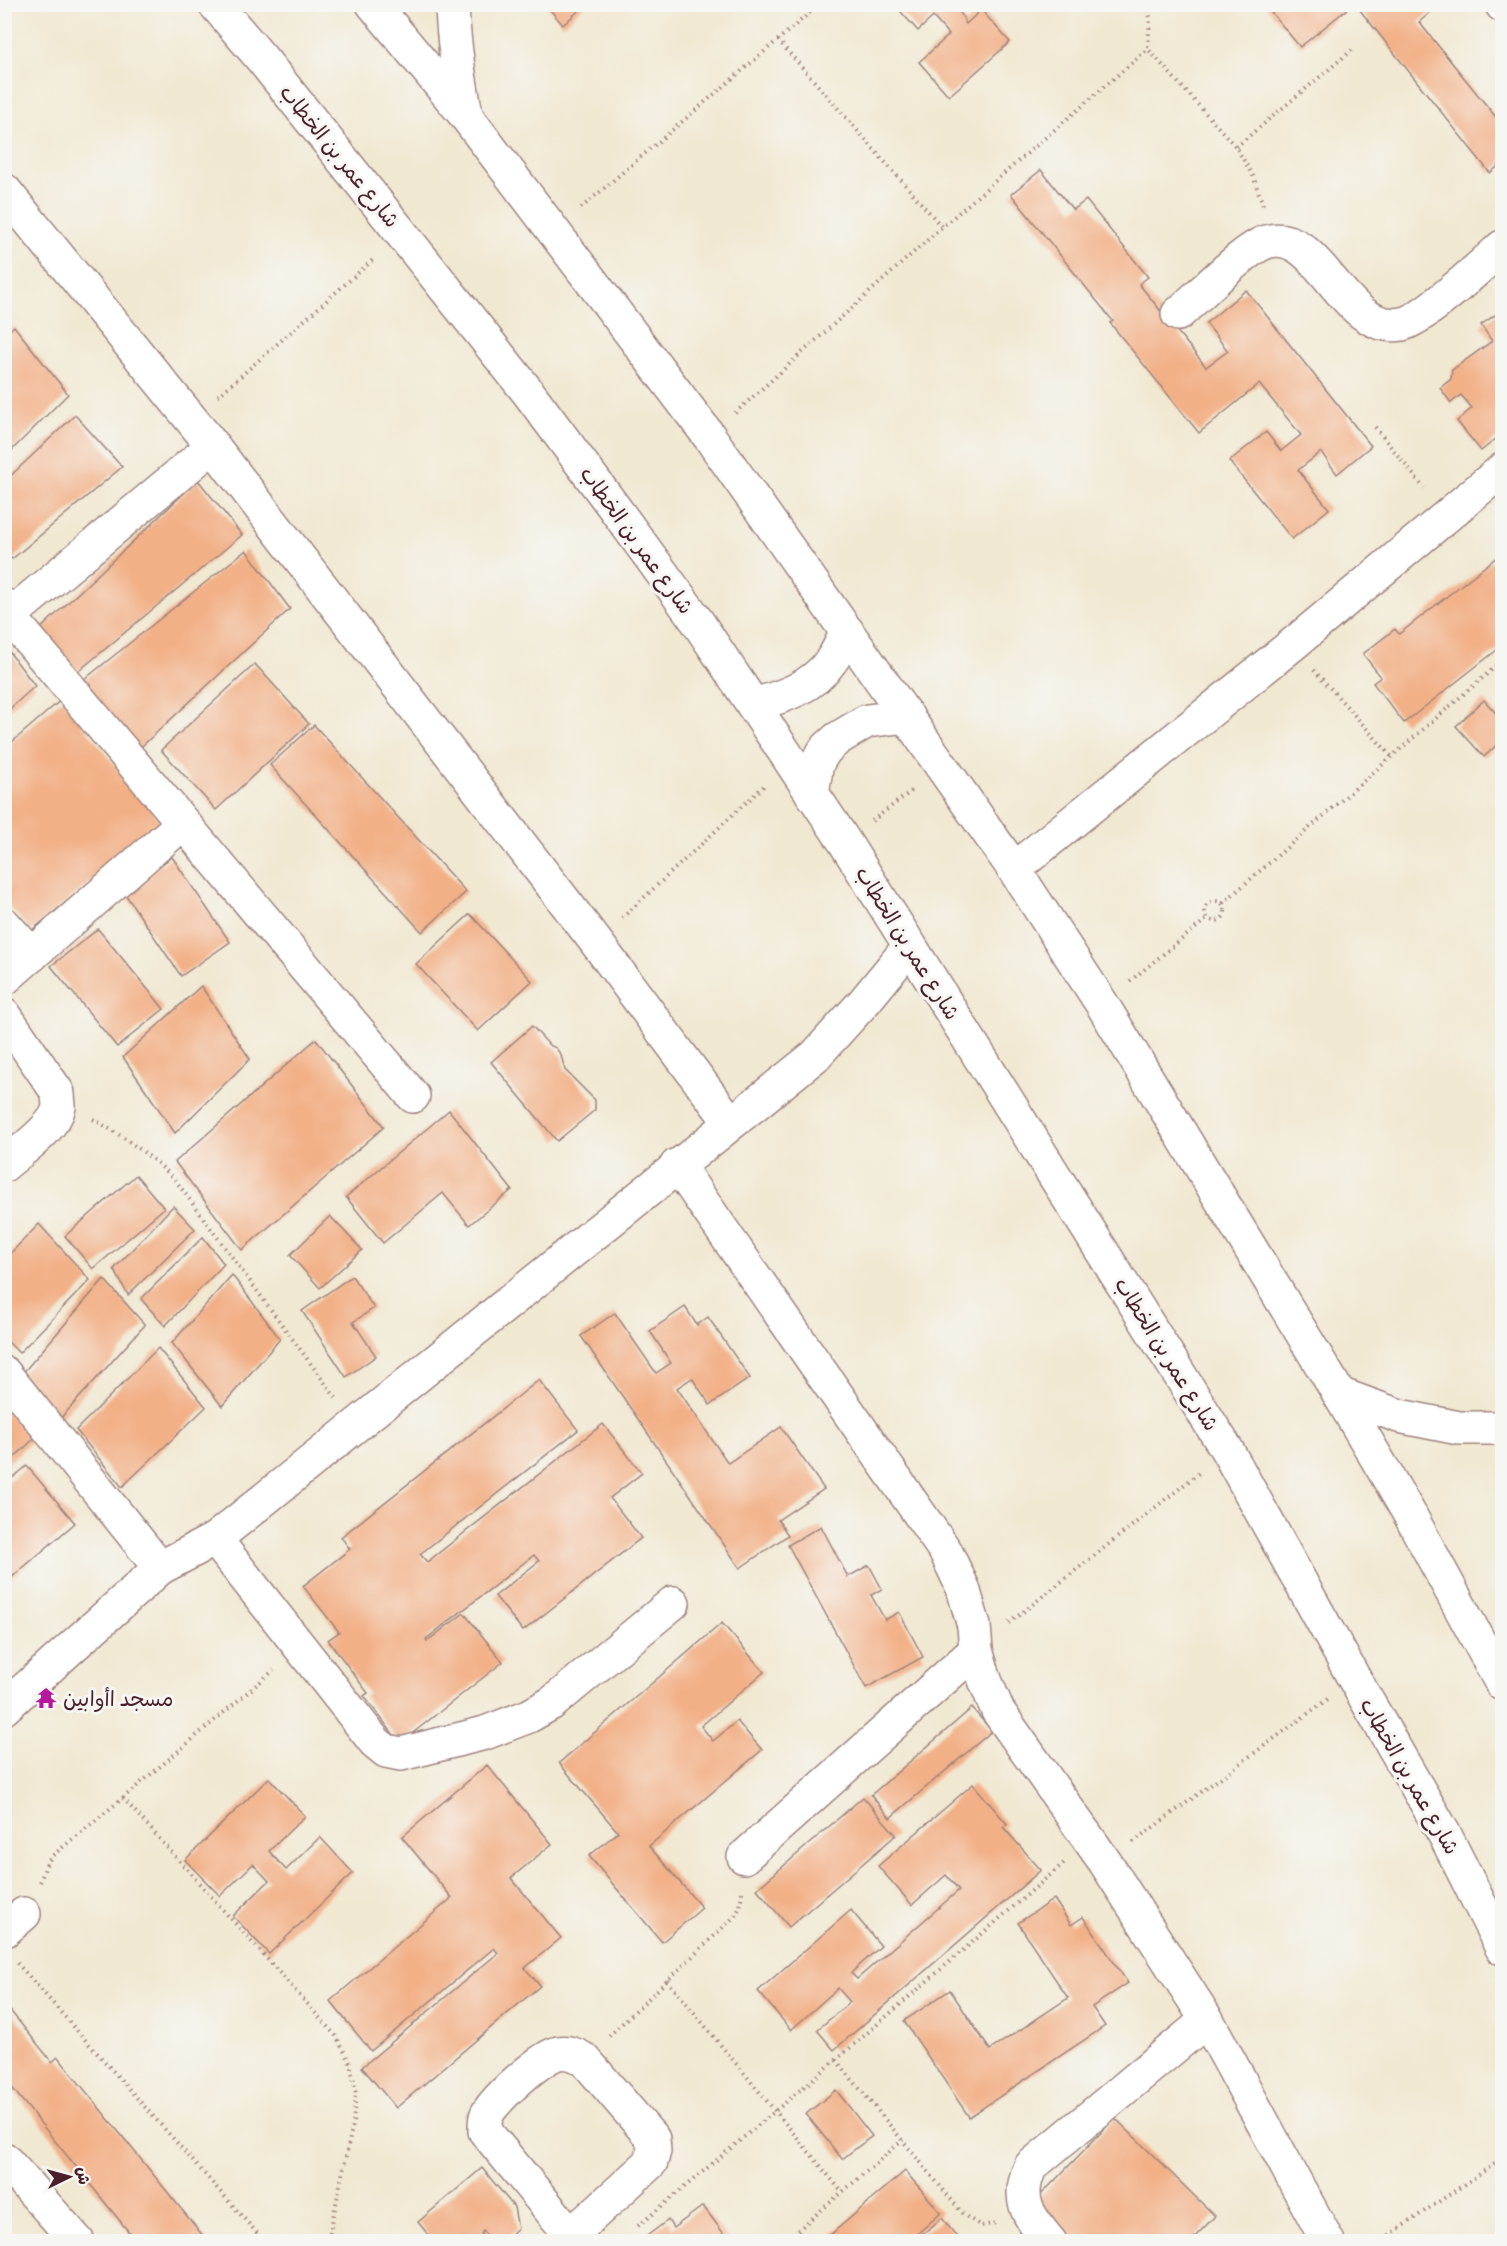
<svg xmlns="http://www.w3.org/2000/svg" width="1507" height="2246" viewBox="0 0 1507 2246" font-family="Itim,'Playpen Sans Arabic',sans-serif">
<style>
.building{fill:#f2b087}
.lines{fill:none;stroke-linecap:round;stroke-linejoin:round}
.minor-casing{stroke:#9e847e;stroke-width:36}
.path{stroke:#9e847e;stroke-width:4;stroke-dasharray:1.5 4.5;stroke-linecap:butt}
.minor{stroke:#fff;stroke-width:33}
.labels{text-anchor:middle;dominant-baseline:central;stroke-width:6;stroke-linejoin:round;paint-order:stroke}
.street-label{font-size:21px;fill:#4a1f2b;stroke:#f6f6f2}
.poi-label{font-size:21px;fill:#4a1f2b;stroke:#f6f6f2;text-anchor:start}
</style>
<rect width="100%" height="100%" fill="#f6f6f2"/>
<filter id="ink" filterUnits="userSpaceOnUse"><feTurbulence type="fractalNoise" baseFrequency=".0167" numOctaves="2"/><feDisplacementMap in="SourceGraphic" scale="12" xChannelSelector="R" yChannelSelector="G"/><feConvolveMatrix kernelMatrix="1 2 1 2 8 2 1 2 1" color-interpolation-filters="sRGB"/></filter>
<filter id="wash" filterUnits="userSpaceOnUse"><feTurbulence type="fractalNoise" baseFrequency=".008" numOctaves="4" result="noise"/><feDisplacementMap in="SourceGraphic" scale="24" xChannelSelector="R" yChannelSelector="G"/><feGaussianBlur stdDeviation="1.35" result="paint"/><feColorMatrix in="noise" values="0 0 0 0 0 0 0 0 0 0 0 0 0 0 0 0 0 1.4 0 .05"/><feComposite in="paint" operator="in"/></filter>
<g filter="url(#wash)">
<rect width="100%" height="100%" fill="#f1e8d2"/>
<g id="blocks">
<g class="building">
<polygon points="545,4 586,4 563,25"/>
<polygon points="894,4 956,4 966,24 981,10 1010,42 949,96 919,62 949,35 933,17 918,31"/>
<polygon points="1355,4 1425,4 1431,12 1419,22 1495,116 1502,110 1502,163 1490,173"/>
<polygon points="1265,5 1352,5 1300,47"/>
<polygon points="1041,170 1073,210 1086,200 1148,277 1139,284 1206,367 1228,351 1206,323 1246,290 1371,446 1337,474 1321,452 1298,470 1329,509 1292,539 1229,461 1266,432 1281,451 1301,435 1259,384 1199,433 1110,323 1113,321 1011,194"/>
<polygon points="1502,310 1502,434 1481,451 1457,421 1472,408 1461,395 1451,403 1440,388 1451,379 1452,370 1492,341 1481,325"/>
<polygon points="14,326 68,394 4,458 4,335"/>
<polygon points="75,415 122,467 12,559 4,551 4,482"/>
<polygon points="198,480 242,535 75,674 39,630"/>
<polygon points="246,550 290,609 129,758 71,690"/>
<polygon points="1502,553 1502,646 1404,723 1373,683 1381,677 1363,654 1395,629 1399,634"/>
<polygon points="4,645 35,686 4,714"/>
<polygon points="255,664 309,724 216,810 161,750"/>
<polygon points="62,699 162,823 31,931 4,901 4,749"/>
<polygon points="1484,700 1502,720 1502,740 1484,757 1456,726"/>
<polygon points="314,725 466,892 422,932 270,765"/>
<polygon points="172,857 230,942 181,976 123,891"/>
<polygon points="470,914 532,981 478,1031 416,964"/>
<polygon points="98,929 164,1009 117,1047 51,966"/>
<polygon points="201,986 250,1059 175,1133 123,1057"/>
<polygon points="532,1026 549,1045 556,1048 561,1055 565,1070 595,1100 595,1110 557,1141 491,1062"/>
<polygon points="316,1039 384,1127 242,1250 175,1162"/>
<polygon points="449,1110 512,1190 469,1225 443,1193 383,1243 346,1197"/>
<polygon points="136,1175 164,1208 93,1269 65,1236"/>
<polygon points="173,1206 195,1229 128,1295 114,1269"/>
<polygon points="330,1216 362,1250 320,1288 290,1255"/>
<polygon points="39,1224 90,1280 19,1353 4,1338 4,1260"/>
<polygon points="203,1237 224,1264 165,1326 141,1299"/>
<polygon points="232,1275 280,1339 222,1406 172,1343"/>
<polygon points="352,1276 374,1308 353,1322 376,1356 346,1377 302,1311"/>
<polygon points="104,1279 145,1325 59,1420 21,1375"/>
<polygon points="685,1307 697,1325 708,1317 750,1378 710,1405 692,1378 677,1388 728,1463 781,1427 824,1489 778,1520 788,1535 740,1568 581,1336 615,1313 656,1373 671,1363 650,1331"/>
<polygon points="158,1348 206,1407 122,1487 76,1430"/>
<polygon points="539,1380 578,1430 420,1554 427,1562 603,1424 642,1473 610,1498 641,1538 523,1631 495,1596 539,1561 534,1555 426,1639 427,1641 464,1613 503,1662 400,1743 364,1696 368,1693 328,1640 339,1632 303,1586 350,1549 341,1537"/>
<polygon points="4,1392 37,1436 4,1467"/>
<polygon points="27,1466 75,1523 4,1584 4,1485"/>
<polygon points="821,1526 848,1577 869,1565 882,1589 871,1595 885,1620 899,1612 923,1657 866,1688 788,1545"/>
<polygon points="722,1623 764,1672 701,1726 713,1741 737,1721 762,1750 649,1846 702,1908 662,1942 589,1856 618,1832 559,1763"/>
<polygon points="972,1708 992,1731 890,1818 871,1795"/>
<polygon points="487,1765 552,1844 511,1878 561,1938 525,1968 540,1986 396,2108 362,2067 498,1953 494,1948 371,2051 330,2001 452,1898 402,1837"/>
<polygon points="269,1778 305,1816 269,1851 286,1870 320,1837 353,1873 269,1954 233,1916 269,1881 253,1864 220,1896 185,1860"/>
<polygon points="973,1784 1007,1824 1003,1827 1041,1870 834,2050 817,2030 850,2002 838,1988 791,2030 758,1991 851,1910 881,1946 851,1973 857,1979 959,1890 946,1875 912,1905 878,1866"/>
<polygon points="863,1797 896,1835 789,1927 757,1889"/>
<polygon points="1054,1899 1071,1925 1083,1917 1128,1983 1092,2007 1105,2026 969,2117 904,2021 950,1990 990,2050 1068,1998 1018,1923"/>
<polygon points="4,2003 52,2062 58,2057 208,2242 137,2242 4,2078"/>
<polygon points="836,2090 872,2136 842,2159 806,2114"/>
<polygon points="1115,2118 1215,2216 1190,2242 1072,2242 1033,2203"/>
<polygon points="482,2168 514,2207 518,2229 503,2242 492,2242 483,2231 481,2234 487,2242 434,2242 418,2222"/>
<polygon points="905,2171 941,2213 908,2242 822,2242"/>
<polygon points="703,2206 730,2242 639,2242 668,2220 673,2228"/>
<polygon points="942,2218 961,2242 913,2242"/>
</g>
</g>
</g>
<g filter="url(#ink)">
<use href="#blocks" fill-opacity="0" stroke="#9e847e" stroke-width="1.5"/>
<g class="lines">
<defs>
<g id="minor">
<polyline points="215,4 262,59 402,234 528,392 613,506 697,621 844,841 1227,1450 1355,1680 1446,1837 1502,1948"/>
<polyline points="373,4 466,116 709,436 1014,869 1102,1004 1339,1394 1410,1515 1502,1684"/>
<path d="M452,4C453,42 459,77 466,114"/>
<polyline points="1502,4 1502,5"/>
<polyline points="4,190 213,446 596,942 730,1122"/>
<path d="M1178,314C1198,297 1244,249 1266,242C1320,225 1342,335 1402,324C1423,320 1483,264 1502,247"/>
<polyline points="4,605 9,616 15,623 413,1096"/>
<polyline points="9,616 213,446"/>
<path d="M753,705C783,697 813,687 831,661C838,652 842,641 847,631"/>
<polyline points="812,794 817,763 825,750 837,739 867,721 907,716"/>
<polyline points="1014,869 1292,645 1502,470"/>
<polyline points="4,924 32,955"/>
<polyline points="4,979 183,823"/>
<path d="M4,1014L58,1093C58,1098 59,1103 59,1107C55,1128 20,1151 4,1165"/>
<polyline points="677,1165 946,1552 963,1588 974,1626 976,1650 985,1680 998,1711 1105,1862 1207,2020 1328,2242"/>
<polyline points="4,1373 160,1568"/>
<polyline points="1339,1394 1399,1416 1459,1428 1502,1428"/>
<polyline points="215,1539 375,1742 386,1751 401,1754 485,1733 529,1716 552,1703 673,1603"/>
<polyline points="4,1708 160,1568 215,1539 815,1056 864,1002 910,946"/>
<polyline points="744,1857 976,1650"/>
<polyline points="4,1931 24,1914"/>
<polyline points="4,2159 78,2242"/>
<path d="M563,2242L571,2235L651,2162L654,2151L653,2139L585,2060C576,2055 569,2051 558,2053C544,2055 490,2102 486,2117C485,2121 485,2127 485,2131L571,2235"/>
<path d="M1050,2242C1028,2216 1015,2199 1031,2166L1207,2020"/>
</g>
</defs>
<use href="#minor" class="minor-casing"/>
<g class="path">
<polyline points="1146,4 1150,17 1148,49 1236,147 1253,176 1264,208"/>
<polyline points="778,40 942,227"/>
<polyline points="1236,147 1352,50"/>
<polyline points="581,208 820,4"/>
<polyline points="218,396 375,258"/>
<polyline points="735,413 942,227 1148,49"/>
<polyline points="1375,427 1424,488"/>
<polyline points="1314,670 1392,757"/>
<polyline points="872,821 914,789"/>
<circle cx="1215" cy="911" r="10"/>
<polyline points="1223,903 1502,661"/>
<polyline points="622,918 766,784"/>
<polyline points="1130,981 1208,918"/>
<path d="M93,1119C123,1136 148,1154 173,1177L336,1398"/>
<polyline points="1009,1623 1199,1473"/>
<polyline points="123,1798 336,2036 350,2063 356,2093 353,2123 328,2242"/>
<polyline points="1133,1842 1328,1699"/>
<polyline points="40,1882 46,1865 52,1856 123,1798 274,1670"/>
<polyline points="17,1963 265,2242"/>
<polyline points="667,1980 842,2192"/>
<polyline points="609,2036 735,1916 740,1907 742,1892"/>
<polyline points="836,2060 964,2215 981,2226 997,2223"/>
<polyline points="638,2226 836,2060 1064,1863"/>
<polyline points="784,2242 903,2140"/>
<polyline points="1379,2242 1502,2159"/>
</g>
<use href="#minor" class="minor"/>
</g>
</g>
<defs>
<symbol id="temple-bare" viewBox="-9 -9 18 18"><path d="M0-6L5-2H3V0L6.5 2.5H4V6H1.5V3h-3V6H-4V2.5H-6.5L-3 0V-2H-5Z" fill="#b5179e" stroke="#f6f6f2" stroke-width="2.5" paint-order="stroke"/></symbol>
</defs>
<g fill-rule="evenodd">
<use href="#temple-bare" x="31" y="1683" width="30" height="30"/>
</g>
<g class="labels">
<g class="street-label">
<text transform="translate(340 156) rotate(51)">شارع عمر بن الخطاب</text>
<text transform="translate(637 540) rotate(54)">شارع عمر بن الخطاب</text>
<text transform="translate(908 943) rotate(58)">شارع عمر بن الخطاب</text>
<text transform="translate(1167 1354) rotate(58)">شارع عمر بن الخطاب</text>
<text transform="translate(1410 1776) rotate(60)">شارع عمر بن الخطاب</text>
</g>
<g class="poi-label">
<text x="63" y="1698">مسجد اأوابين</text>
</g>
</g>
<rect width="1507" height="2246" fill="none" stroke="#f6f6f2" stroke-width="24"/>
<g transform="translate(69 2177) rotate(85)" stroke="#f6f6f2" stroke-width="4.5" paint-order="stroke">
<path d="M0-4.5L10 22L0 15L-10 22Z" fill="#4a1f2b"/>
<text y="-9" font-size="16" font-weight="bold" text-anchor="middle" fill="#4a1f2b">ش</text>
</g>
</svg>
